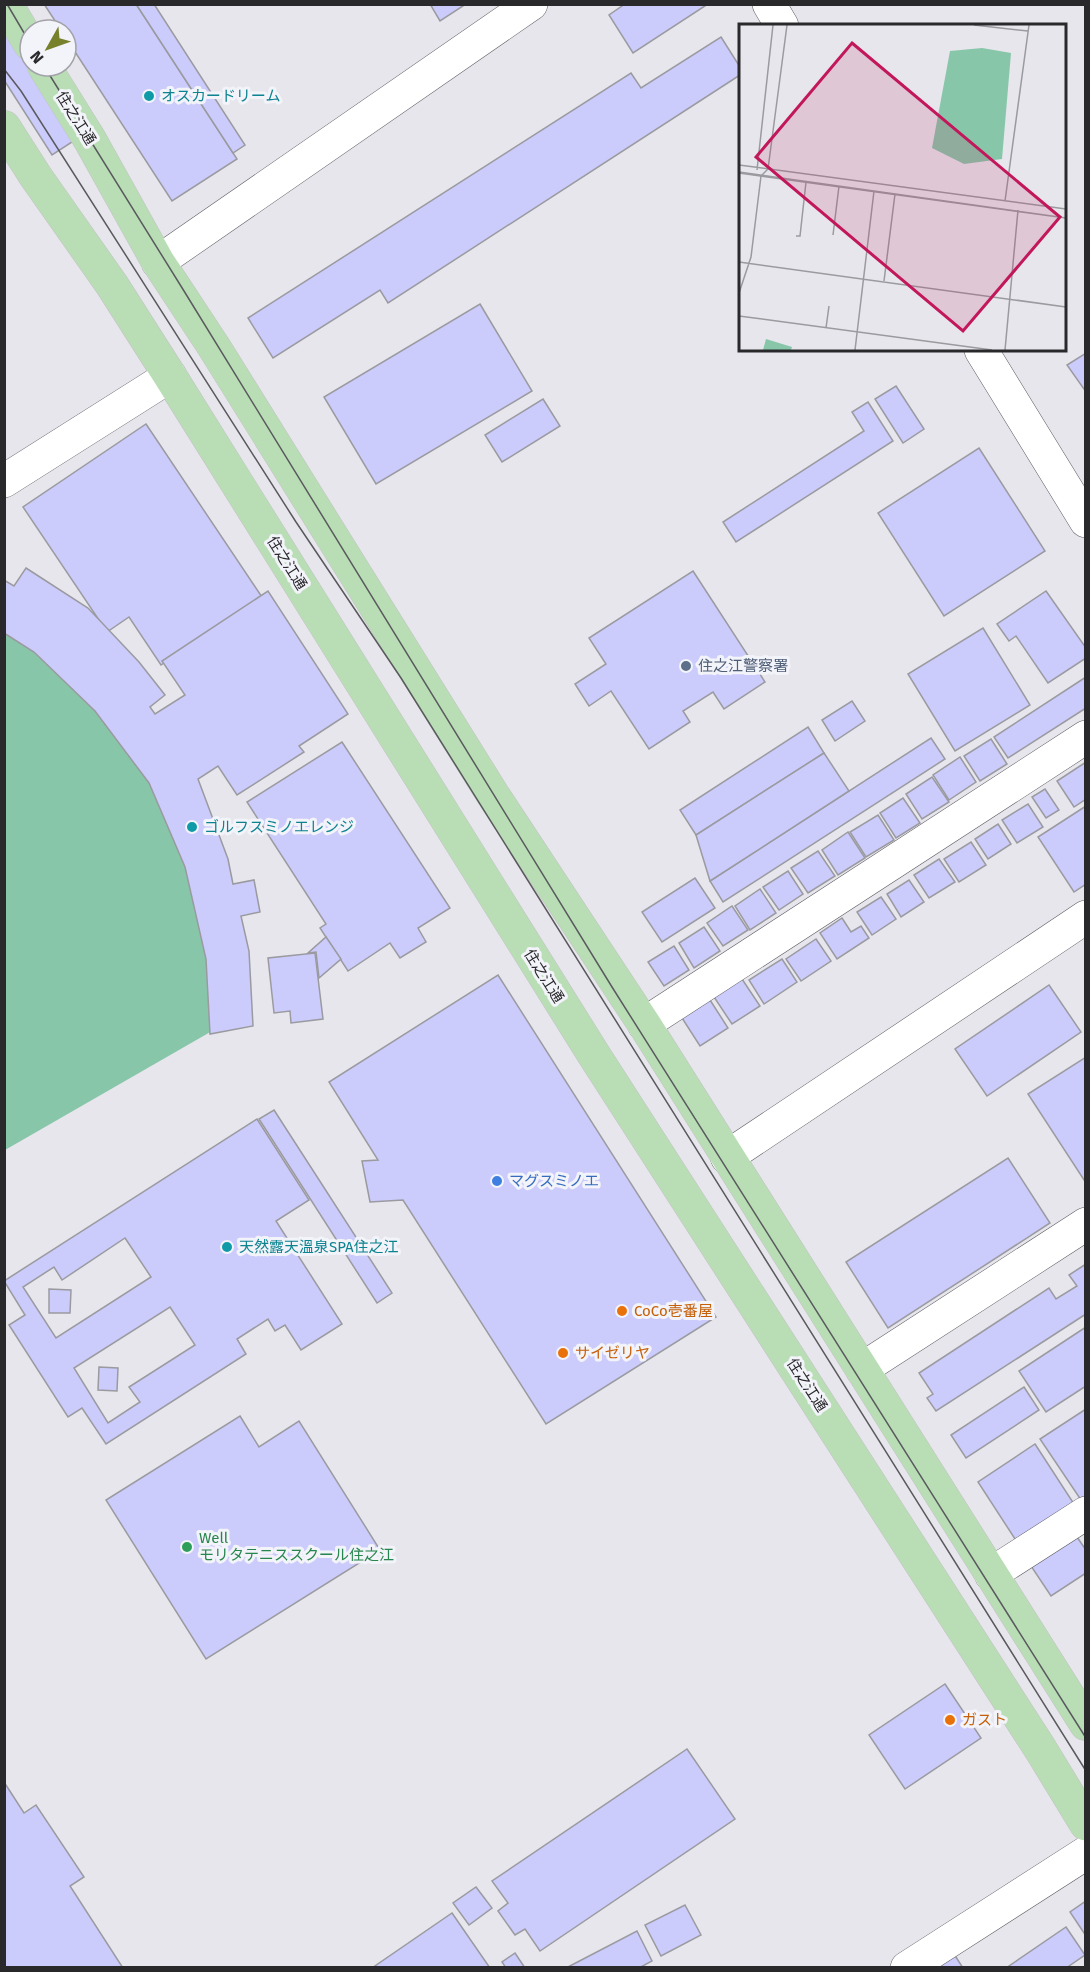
<svg xmlns="http://www.w3.org/2000/svg" width="1090" height="1972" viewBox="0 0 1090 1972" font-family="'Fira Sans','Noto Sans JP',sans-serif">
<style>
.grass{fill:#88c6a9}
.building{fill:#cbcbfc;stroke:#9a9aa0;stroke-width:1.5;fill-rule:evenodd}
.lines{fill:none;stroke-linecap:round;stroke-linejoin:round}
.minor-casing{stroke:#616166;stroke-width:34}
.major-casing{stroke:#c3c3c4;stroke-width:34}
.minor{stroke:#fff;stroke-width:33}
.major{stroke:#b9deb5;stroke-width:33}
.tram{stroke:#5a5a5e;stroke-width:1.5}
.culture-dot{fill:#0f9aa8;stroke:#f3f3fa;stroke-width:2}
.service-dot{fill:#5c6f8a;stroke:#f3f3fa;stroke-width:2}
.shop-dot{fill:#3f7fe0;stroke:#f3f3fa;stroke-width:2}
.food-dot{fill:#e8710a;stroke:#f3f3fa;stroke-width:2}
.leisure-dot{fill:#2e9e5b;stroke:#f3f3fa;stroke-width:2}
.labels{text-anchor:middle;dominant-baseline:central;stroke-width:6;stroke-linejoin:round;paint-order:stroke}
.culture-label{font-size:15px;fill:#0d838f;stroke:#f3f3fa;text-anchor:start}
.street-label{font-size:15px;fill:#29292c;stroke:#f3f3fa}
.service-label{font-size:15px;fill:#4e5e75;stroke:#f3f3fa;text-anchor:start}
.shop-label{font-size:15px;fill:#366cbe;stroke:#f3f3fa;text-anchor:start}
.food-label{font-size:15px;fill:#c56008;stroke:#f3f3fa;text-anchor:start}
.leisure-label{font-size:15px;fill:#27864d;stroke:#f3f3fa;text-anchor:start}
.inset-road{fill:none;stroke:#9a9a9f;stroke-width:1.5}
.view{fill:#c2185b;fill-opacity:0.15;stroke:#c2185b;stroke-width:3}
.inset-edge{fill:none;stroke:#29292c;stroke-width:3}
</style>
<rect width="100%" height="100%" fill="#e6e6ec"/>
<polygon class="grass" points="4,631 37,652 98,710 153,782 187,865 204,928 212,1031 5,1150"/>
<g class="building">
<polygon points="4,4 92,129 52,155 4,80"/>
<polygon points="44,4 136,4 237,159 172,201 66,38 66,30 61,30"/>
<polygon points="136,4 154,4 245,145 233,153"/>
<polygon points="430,4 466,4 440,21"/>
<polygon points="625,4 708,4 633,53 609,15"/>
<polygon points="721,37 740,67 740,75 388,303 380,290 273,358 248,318 631,73 641,88"/>
<polygon points="480,304 532,391 376,484 324,397"/>
<polygon points="1086,353 1086,392 1067,365"/>
<polygon points="896,386 924,429 903,443 875,399"/>
<polygon points="543,399 560,426 502,462 485,435"/>
<polygon points="868,402 893,441 736,542 723,522 864,431 852,412"/>
<polygon points="146,424 262,597 161,665 129,617 107,632 23,507"/>
<polygon points="979,448 1045,551 944,616 878,513"/>
<polygon points="26,568 88,608 139,662 165,695 150,707 155,714 185,695 162,661 268,591 348,714 299,746 304,752 237,795 218,766 198,779 228,859 233,884 254,880 260,912 241,916 249,951 253,1026 210,1034 206,959 185,867 149,783 95,711 34,652 4,633 4,580 14,586"/>
<polygon points="693,571 765,682 724,709 713,692 683,711 690,722 649,749 611,691 589,706 575,684 606,664 589,638"/>
<polygon points="1046,591 1086,648 1086,658 1048,683 1016,636 1009,641 997,624"/>
<polygon points="983,628 1030,705 955,751 908,674"/>
<polygon points="1086,677 1086,708 1008,758 994,737"/>
<polygon points="852,701 865,721 835,741 822,720"/>
<polygon points="808,727 824,753 696,835 680,810"/>
<polygon points="931,738 945,759 723,902 710,881"/>
<polygon points="991,739 1007,764 980,781 964,756"/>
<polygon points="342,742 450,908 418,928 426,942 400,958 390,943 348,971 320,928 326,924 247,802"/>
<polygon points="824,753 849,791 710,881 696,835"/>
<polygon points="960,757 976,782 949,800 933,775"/>
<polygon points="1086,762 1086,799 1074,807 1057,781"/>
<polygon points="932,777 949,802 922,819 906,794"/>
<polygon points="1045,789 1059,810 1046,818 1032,797"/>
<polygon points="903,798 920,823 896,838 880,813"/>
<polygon points="1028,804 1043,827 1017,843 1002,820"/>
<polygon points="1086,806 1086,884 1074,892 1038,837"/>
<polygon points="878,815 894,840 866,857 850,832"/>
<polygon points="998,824 1011,844 988,859 975,839"/>
<polygon points="848,832 865,858 838,875 822,850"/>
<polygon points="971,842 986,865 959,882 944,859"/>
<polygon points="818,851 835,876 808,893 791,868"/>
<polygon points="939,859 955,882 929,898 914,875"/>
<polygon points="788,871 803,894 779,910 763,887"/>
<polygon points="695,878 715,908 662,942 642,912"/>
<polygon points="909,880 924,902 901,917 887,894"/>
<polygon points="760,889 776,913 750,930 735,906"/>
<polygon points="881,897 896,919 872,935 857,912"/>
<polygon points="732,906 748,930 723,946 707,923"/>
<polygon points="842,918 851,932 861,926 869,938 837,959 820,933"/>
<polygon points="704,927 720,951 694,968 679,943"/>
<polygon points="326,937 341,959 319,978 316,952 308,953"/>
<polygon points="816,939 831,961 801,981 786,959"/>
<polygon points="674,946 689,970 664,986 648,962"/>
<polygon points="315,953 323,1019 291,1023 290,1011 274,1013 268,958"/>
<polygon points="782,959 797,982 764,1004 749,980"/>
<polygon points="498,975 716,1317 546,1424 403,1200 370,1202 362,1161 378,1160 329,1082"/>
<polygon points="742,979 760,1006 732,1024 714,997"/>
<polygon points="1049,985 1081,1032 987,1096 955,1049"/>
<polygon points="710,1000 728,1028 700,1046 682,1018"/>
<polygon points="1086,1057 1086,1183 1028,1094"/>
<polygon points="274,1110 392,1293 377,1303 259,1119"/>
<path d="M257,1119L309,1200L276,1221L342,1324L301,1350L285,1325L275,1331L268,1319L237,1339L246,1354L106,1444L82,1408L68,1417L9,1325L25,1315L4,1281ZM125,1238L151,1277L56,1338L23,1287L54,1267L62,1280ZM170,1307L195,1345L129,1387L140,1402L108,1423L74,1368Z"/>
<polygon points="1008,1158 1050,1223 888,1328 846,1262"/>
<polygon points="1086,1264 1086,1314 936,1411 927,1398 933,1394 919,1373 1049,1288 1056,1299 1077,1286 1069,1275"/>
<polygon points="49,1289 71,1290 70,1313 49,1313"/>
<polygon points="1086,1327 1086,1386 1046,1412 1019,1371"/>
<polygon points="99,1367 118,1368 117,1391 98,1390"/>
<polygon points="1024,1387 1039,1410 966,1458 951,1435"/>
<polygon points="1086,1409 1086,1497 1081,1500 1040,1439"/>
<polygon points="240,1416 259,1447 299,1421 380,1550 206,1659 106,1500"/>
<polygon points="1035,1444 1074,1504 1017,1542 978,1482"/>
<polygon points="1077,1537 1086,1550 1086,1573 1051,1596 1031,1566"/>
<polygon points="945,1684 981,1738 905,1789 869,1735"/>
<polygon points="687,1749 735,1819 540,1951 525,1929 515,1935 498,1911 508,1903 492,1881"/>
<polygon points="4,1782 24,1813 36,1805 84,1877 70,1886 123,1968 4,1968"/>
<polygon points="476,1887 492,1908 469,1925 453,1903"/>
<polygon points="1086,1901 1086,1936 1070,1912"/>
<polygon points="685,1905 701,1935 661,1956 645,1925"/>
<polygon points="452,1913 490,1968 372,1968"/>
<polygon points="1066,1927 1085,1955 1066,1968 1006,1968"/>
<polygon points="637,1931 652,1961 639,1968 566,1968"/>
<polygon points="515,1953 525,1968 506,1968 502,1962"/>
<polygon points="954,1954 963,1968 933,1968"/>
</g>
<g class="lines">
<defs>
<g id="minor">
<polyline points="769,4 782,26"/>
<polyline points="158,262 531,4"/>
<polyline points="981,350 1086,521"/>
<polyline points="4,481 170,376"/>
<polyline points="644,1024 1086,737"/>
<polyline points="727,1157 1086,917"/>
<polyline points="862,1369 1086,1224"/>
<polyline points="991,1574 1086,1513"/>
<polyline points="907,1968 1086,1853"/>
</g>
<g id="major">
<polyline points="6,4 30,44"/>
<polyline points="44,66 90,140 158,262 214,347 493,795 644,1024 1086,1724"/>
<polyline points="4,127 36,177 112,285 170,376 594,1055 1041,1750 1086,1824"/>
</g>
</defs>
<use href="#minor" class="minor-casing"/>
<use href="#major" class="major-casing"/>
<use href="#minor" class="minor"/>
<use href="#major" class="major"/>
<g class="tram">
<polyline points="7,4 30,43"/>
<polyline points="44,66 184,291 612,987 1086,1738"/>
<polyline points="4,69 21,91 296,522 401,678 1086,1771"/>
</g>
</g>
<g class="culture-dot">
<circle cx="149" cy="96" r="6"/>
<circle cx="192" cy="827" r="6"/>
<circle cx="227" cy="1247" r="6"/>
</g>
<circle class="service-dot" cx="686" cy="666" r="6"/>
<circle class="shop-dot" cx="497" cy="1181" r="6"/>
<g class="food-dot">
<circle cx="622" cy="1311" r="6"/>
<circle cx="563" cy="1353" r="6"/>
<circle cx="950" cy="1720" r="6"/>
</g>
<circle class="leisure-dot" cx="187" cy="1547" r="6"/>
<g class="labels">
<g class="culture-label">
<text x="161" y="96">オスカードリーム</text>
<text x="204" y="827">ゴルフスミノエレンジ</text>
<text x="239" y="1247">天然露天溫泉SPA住之江</text>
</g>
<g class="street-label">
<text transform="translate(76 118) rotate(58)">住之江通</text>
<text transform="translate(287 563) rotate(58)">住之江通</text>
<text transform="translate(544 976) rotate(58)">住之江通</text>
<text transform="translate(807 1385) rotate(57)">住之江通</text>
</g>
<g class="service-label">
<text x="698" y="666">住之江警察署</text>
</g>
<g class="shop-label">
<text x="509" y="1181">マグスミノエ</text>
</g>
<g class="food-label">
<text x="634" y="1311">CoCo壱番屋</text>
<text x="575" y="1353">サイゼリヤ</text>
<text x="962" y="1720">ガスト</text>
</g>
<g class="leisure-label">
<text x="199" y="1538">Well<tspan x="199" dy="17">モリタテニススクール住之江</tspan></text>
</g>
</g>
<g transform="translate(739 24)">
<rect width="327" height="327" fill="#e6e6ec"/>
<path d="M243,24L272,29L263,135L225,140L193,124L211,27Z" fill="#88c6a9"/>
<path d="M27,315L53,323L52,326H24Z" fill="#88c6a9"/>
<path class="inset-road" d="M235,1L289,7M0,141L327,185M18,146L34,1M0,148L327,194M0,149L327,194M266,177L290,1M94,211L100,162M57,212H61L67,158M0,238L327,283M145,257L156,170M0,269L12,233L22,152L29,145L48,1M0,292L253,326M87,304L90,282M116,326L135,167M266,326L279,186"/>
<path class="view" d="M113,19L321,193L224,307L17,133Z"/>
<rect width="327" height="327" class="inset-edge"/>
</g>
<rect width="1090" height="1972" fill="none" stroke="#29292c" stroke-width="12"/>
<g transform="translate(48 48) rotate(230)"><circle r="28" fill="#f3f3fa" stroke="#a2a2a8" stroke-width="1.5"/>
<path d="M0-4.5L10 22L0 15L-10 22Z" fill="#77802b"/>
<text y="-9" font-size="16" font-weight="bold" text-anchor="middle" fill="#29292c">N</text>
</g>
</svg>
